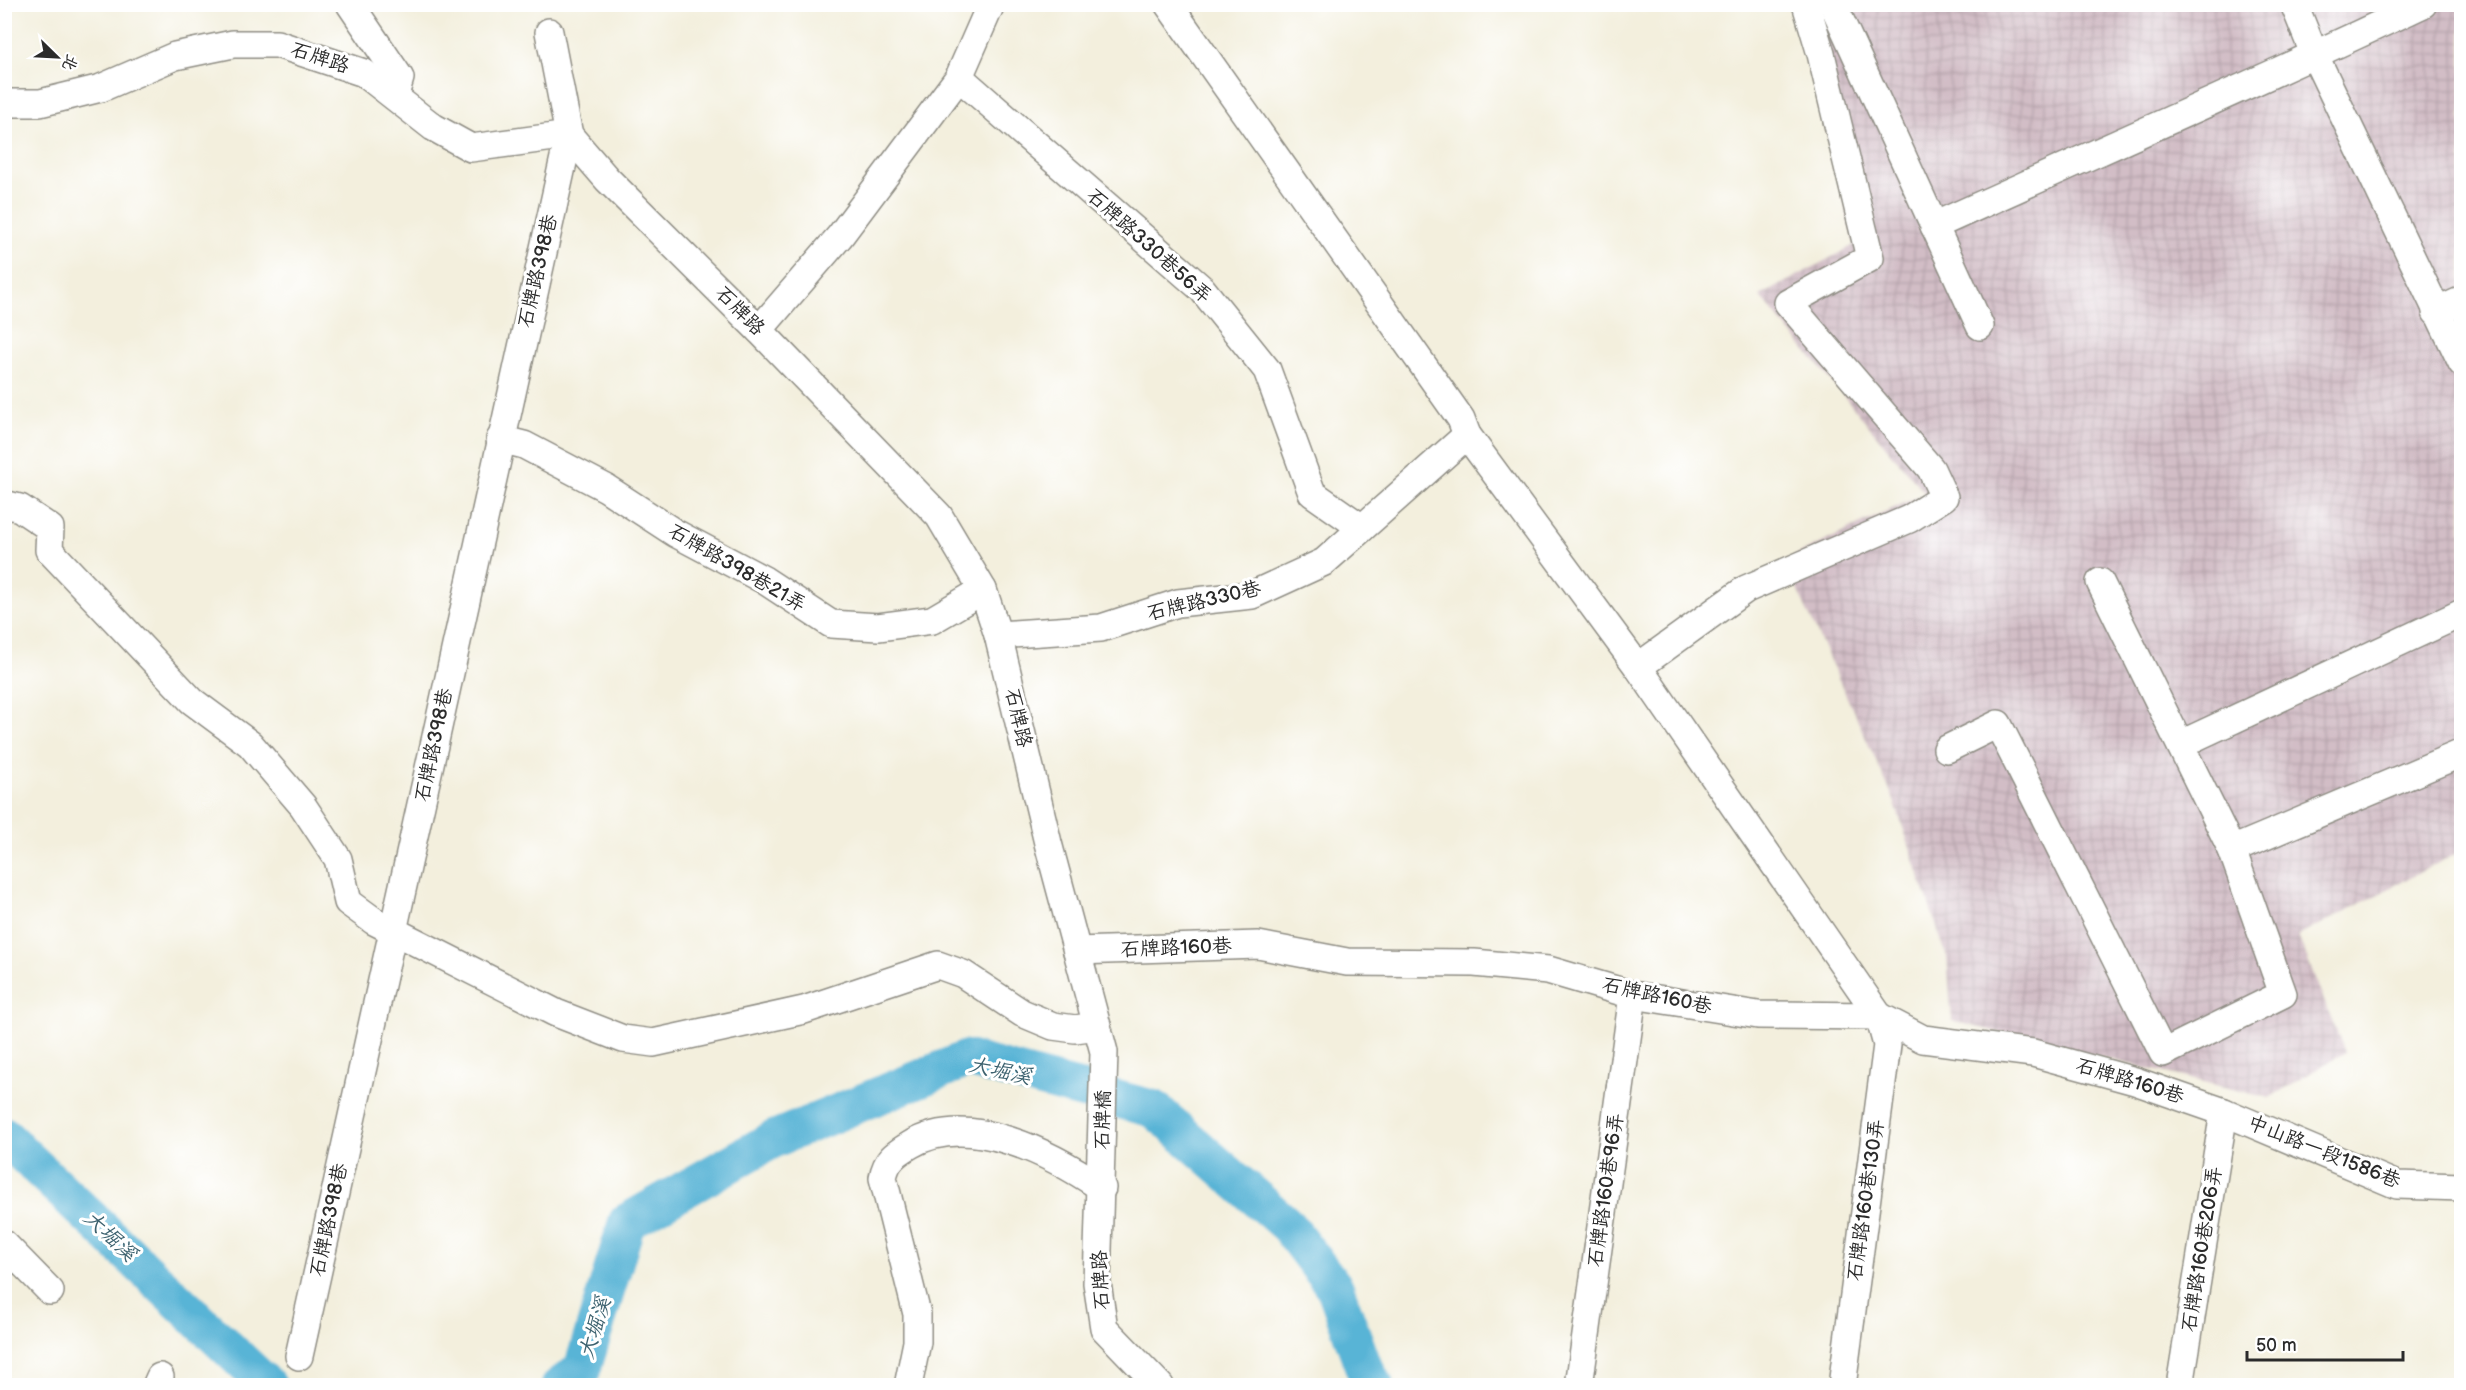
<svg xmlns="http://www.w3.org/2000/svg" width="2466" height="1390" viewBox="0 0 2466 1390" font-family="'Balsamiq Sans','LXGW WenKai TC',sans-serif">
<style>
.industrial{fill:url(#industrial-grid)}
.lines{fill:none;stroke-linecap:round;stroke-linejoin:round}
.river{stroke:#58b4d6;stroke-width:38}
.minor-casing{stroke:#8f8d84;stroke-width:30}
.minor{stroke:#fff;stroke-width:27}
.labels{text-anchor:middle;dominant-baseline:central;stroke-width:6;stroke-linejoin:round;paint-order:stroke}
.street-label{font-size:20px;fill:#2b2b2b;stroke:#fff}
.water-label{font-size:21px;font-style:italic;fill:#3d626f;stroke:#fff}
</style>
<defs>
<pattern id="industrial-grid" width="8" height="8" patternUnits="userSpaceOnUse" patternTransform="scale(1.5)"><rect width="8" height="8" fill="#d2bdc6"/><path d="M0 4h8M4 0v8" fill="none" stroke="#b4a3aa"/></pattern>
</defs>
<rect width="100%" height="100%" fill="#fff"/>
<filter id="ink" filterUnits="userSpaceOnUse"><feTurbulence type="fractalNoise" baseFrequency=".0167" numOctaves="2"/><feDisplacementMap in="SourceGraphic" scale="12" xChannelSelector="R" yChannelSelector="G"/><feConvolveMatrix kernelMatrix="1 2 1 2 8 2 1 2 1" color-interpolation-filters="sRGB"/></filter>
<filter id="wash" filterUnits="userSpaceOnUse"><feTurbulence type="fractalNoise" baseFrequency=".008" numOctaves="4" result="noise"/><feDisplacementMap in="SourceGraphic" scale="24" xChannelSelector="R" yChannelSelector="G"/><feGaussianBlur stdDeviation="1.35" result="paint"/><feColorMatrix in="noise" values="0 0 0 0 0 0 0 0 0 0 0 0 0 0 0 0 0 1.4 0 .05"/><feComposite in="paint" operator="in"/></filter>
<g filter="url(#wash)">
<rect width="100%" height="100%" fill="#f3efdd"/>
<polygon class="industrial" points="1794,5 2461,5 2461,851 2298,936 2345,1052 2269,1098 1952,1021 1947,957 1892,795 1784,561 1925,493 1760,296 1854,245 1802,22"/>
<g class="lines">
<g class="river">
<polyline points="4,1136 268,1386"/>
<polyline points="560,1386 582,1370 627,1222 774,1139 967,1059 1154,1109 1288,1226 1335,1288 1364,1368 1375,1386"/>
</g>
</g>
</g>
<g filter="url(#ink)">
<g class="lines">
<defs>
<g id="minor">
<polyline points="350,4 400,78 395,95"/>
<polyline points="1168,4 1461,419 1467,435 1638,667 1879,1016 1887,1045 1842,1386"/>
<polyline points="1833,4 1980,326"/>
<polyline points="2294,4 2315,56 2462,363"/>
<polyline points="959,77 1202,289 1267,370 1312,493 1362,528"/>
<polyline points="4,103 40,103 101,88 175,56 233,44 277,44 364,73 433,127 471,148 569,135 607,179 759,330 939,516 983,590 998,635 1048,843 1104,1052 1097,1283 1104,1328 1160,1386"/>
<path d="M1934,226C2097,152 2261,81 2423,4"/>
<polyline points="2436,312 2462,300"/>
<polyline points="759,330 840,236 959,77 991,4"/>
<polyline points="500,439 524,445 606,488 675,533 764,580 831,624 878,627 932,620 983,590"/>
<polyline points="4,504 20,508 50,528 49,550 192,701 250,744 303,806 338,859 348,902 374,921 556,1013 623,1039 653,1043 804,1010 938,965 963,974 1022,1013 1053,1026 1075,1029 1097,1026"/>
<polyline points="998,635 1101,628 1178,603 1252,595 1324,562 1467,435"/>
<polyline points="1638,667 1746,589 1909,519 1944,497 1931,469 1788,303 1870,258 1821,54 1806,4"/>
<polyline points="2181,744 2462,613"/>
<polyline points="1947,749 1998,724 2163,1053 2283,994 2232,850 2100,582"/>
<polyline points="2232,850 2462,753"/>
<polyline points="1077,951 1258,945 1347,962 1474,963 1548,970 1633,995 1758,1015 1879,1016 1923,1039 2033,1053 2135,1081 2224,1112 2397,1185 2462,1187"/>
<polyline points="4,1244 50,1291"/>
<polyline points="299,1356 569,135 549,32"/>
<polyline points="156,1386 160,1377"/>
<path d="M908,1386L917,1342V1314L883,1178C886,1160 895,1154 910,1145C969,1110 1052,1154 1102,1188"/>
<polyline points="1579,1386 1633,995"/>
<polyline points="2180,1386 2224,1112"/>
</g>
</defs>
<use href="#minor" class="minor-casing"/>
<use href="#minor" class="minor"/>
</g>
</g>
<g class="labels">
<g class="street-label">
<text transform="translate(320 58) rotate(18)">石牌路</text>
<text transform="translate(1149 246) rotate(42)">石牌路330巷56弄</text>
<text transform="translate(538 271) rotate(-77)">石牌路398巷</text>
<text transform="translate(740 311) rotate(45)">石牌路</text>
<text transform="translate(737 568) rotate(30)">石牌路398巷21弄</text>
<text transform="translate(1204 601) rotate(-13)">石牌路330巷</text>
<text transform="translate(1018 718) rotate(77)">石牌路</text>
<text transform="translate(434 745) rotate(-78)">石牌路398巷</text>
<text transform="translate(1176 948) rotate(-2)">石牌路160巷</text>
<text transform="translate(1657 996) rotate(12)">石牌路160巷</text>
<text transform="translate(2130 1081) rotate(17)">石牌路160巷</text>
<text transform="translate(1103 1120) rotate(-89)">石牌橋</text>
<text transform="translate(2324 1152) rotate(22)">中山路一段1586巷</text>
<text transform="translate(1606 1190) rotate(-82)">石牌路160巷96弄</text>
<text transform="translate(1866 1200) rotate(-82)">石牌路160巷130弄</text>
<text transform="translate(329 1220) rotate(-78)">石牌路398巷</text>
<text transform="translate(2202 1249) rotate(-81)">石牌路160巷206弄</text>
<text transform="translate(1101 1280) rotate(-93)">石牌路</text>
</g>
<g class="water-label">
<text transform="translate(1000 1071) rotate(12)">大堀溪</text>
<text transform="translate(110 1236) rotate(43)">大堀溪</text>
<text transform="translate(595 1328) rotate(-73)">大堀溪</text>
</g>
</g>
<rect width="2466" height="1390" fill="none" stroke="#fff" stroke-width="24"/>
<g transform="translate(57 57) rotate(114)" stroke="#ffffff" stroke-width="4.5" paint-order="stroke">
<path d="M0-4.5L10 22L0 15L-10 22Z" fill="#2b2b2b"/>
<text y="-9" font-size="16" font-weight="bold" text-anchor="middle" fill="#2b2b2b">北</text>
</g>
<path d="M2247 1351v9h156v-9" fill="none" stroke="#2b2b2b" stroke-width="3"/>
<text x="2256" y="1351" font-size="18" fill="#2b2b2b" stroke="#ffffff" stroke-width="4.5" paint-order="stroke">50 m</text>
</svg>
